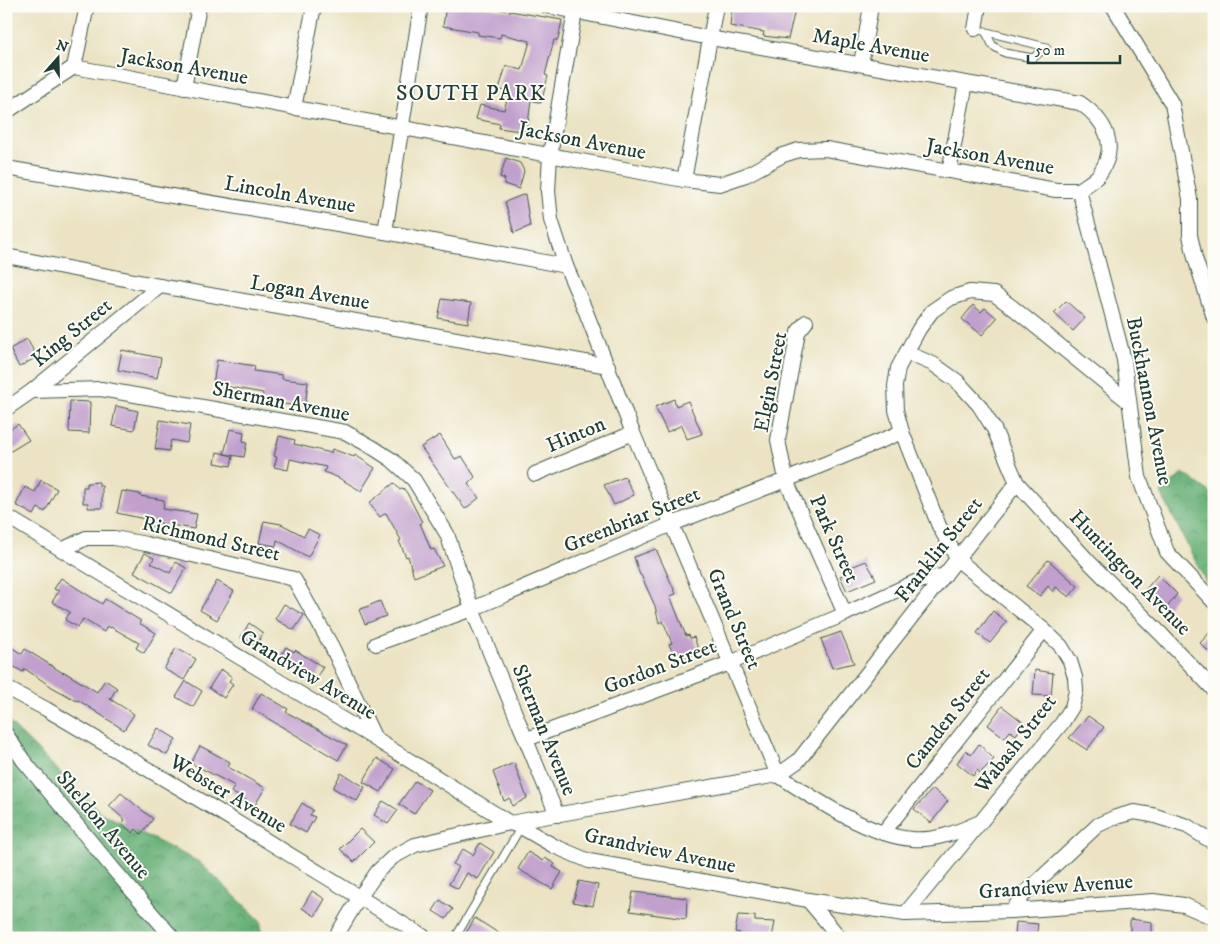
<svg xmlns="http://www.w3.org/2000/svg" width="1220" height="944" viewBox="0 0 1220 944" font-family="'IM FELL DW Pica',serif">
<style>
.forest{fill:url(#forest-crowns);stroke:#437656}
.building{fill:#c1a0ce}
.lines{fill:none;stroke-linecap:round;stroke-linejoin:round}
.lane-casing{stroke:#3e5649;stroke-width:9}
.street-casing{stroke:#3e5649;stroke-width:16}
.lane{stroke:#fff;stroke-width:7}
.street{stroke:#fff;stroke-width:14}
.labels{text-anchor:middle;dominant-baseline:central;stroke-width:4;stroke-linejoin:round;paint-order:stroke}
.street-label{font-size:21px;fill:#1f3d34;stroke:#fdfcf7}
.neighbourhood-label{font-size:22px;letter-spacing:1px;fill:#1f3d34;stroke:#fdfcf7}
</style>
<defs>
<pattern id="forest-crowns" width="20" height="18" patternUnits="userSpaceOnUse" patternTransform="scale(1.25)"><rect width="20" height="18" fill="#67b077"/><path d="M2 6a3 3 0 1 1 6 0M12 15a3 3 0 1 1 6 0" fill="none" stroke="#549062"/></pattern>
</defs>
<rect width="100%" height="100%" fill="#fdfcf7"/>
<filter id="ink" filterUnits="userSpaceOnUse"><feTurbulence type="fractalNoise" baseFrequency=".02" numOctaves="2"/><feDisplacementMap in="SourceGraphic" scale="10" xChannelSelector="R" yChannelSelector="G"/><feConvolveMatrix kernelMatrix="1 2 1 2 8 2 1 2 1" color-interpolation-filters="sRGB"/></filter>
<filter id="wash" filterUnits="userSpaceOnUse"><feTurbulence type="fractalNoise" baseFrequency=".0096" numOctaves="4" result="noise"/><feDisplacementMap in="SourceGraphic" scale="20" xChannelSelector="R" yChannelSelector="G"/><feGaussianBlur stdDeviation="1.12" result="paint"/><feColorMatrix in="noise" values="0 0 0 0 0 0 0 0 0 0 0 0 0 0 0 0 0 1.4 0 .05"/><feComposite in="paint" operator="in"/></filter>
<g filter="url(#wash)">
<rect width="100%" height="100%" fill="#ebe3c3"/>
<g class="forest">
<polygon points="1183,473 1214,495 1214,598 1161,493"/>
<polygon points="6,719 100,812 199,862 261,921 261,938 19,938 6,925"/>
</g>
<g id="blocks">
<g class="building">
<polygon points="446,6 481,6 562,20 558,40 554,40 545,75 548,76 541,103 531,100 527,132 499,128 500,124 476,119 480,105 504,110 509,93 499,89 506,66 522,70 530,41 501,34 500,38 478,35 478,32 443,26"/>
<polygon points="732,6 767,12 768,6 785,9 785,6 796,6 788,39 763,36 764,32 730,26"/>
<polygon points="506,158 520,163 524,171 519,189 504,184 505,179 500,177"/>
<polygon points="525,194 530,226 514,233 505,202"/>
<polygon points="442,299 471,303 468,323 438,318"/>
<polygon points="1066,301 1085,318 1073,331 1054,313"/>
<polygon points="973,305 981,312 985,308 997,318 982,335 962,319"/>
<polygon points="27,339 37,357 19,367 10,349"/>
<polygon points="122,350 161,358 157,378 118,370"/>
<polygon points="217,360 255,366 254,371 282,375 282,379 308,382 305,407 262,401 263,393 213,384"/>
<polygon points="674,399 676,406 688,401 702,434 687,439 682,425 667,432 655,407"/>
<polygon points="70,401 90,402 89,433 69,432"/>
<polygon points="116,406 138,411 134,430 112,426"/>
<polygon points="160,420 190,425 187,443 171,440 169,451 155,449"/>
<polygon points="18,424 29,440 11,451 6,443 6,432"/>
<polygon points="230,429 244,432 243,441 247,442 244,457 224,454"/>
<polygon points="440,435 455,459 462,456 475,477 468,484 479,498 465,509 421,447"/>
<polygon points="279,436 295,440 294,444 331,453 332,449 354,457 355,455 375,468 361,491 339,478 324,472 326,467 290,459 288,470 274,467 277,457 274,456"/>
<polygon points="217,452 233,456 231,466 215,463"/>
<polygon points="625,477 634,495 614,505 604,485"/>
<polygon points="41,480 57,489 45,512 38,508 34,515 16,505 25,487 35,492"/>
<polygon points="99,482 99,486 102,486 102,508 88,508 88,503 83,503 83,487 87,487 87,483"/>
<polygon points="394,483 400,490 403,488 407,493 422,522 420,523 431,550 434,549 443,566 414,577 408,556 406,557 399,541 401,540 386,513 380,517 369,503"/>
<polygon points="122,491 140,494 140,496 164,500 163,509 197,514 194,529 160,523 160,527 144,525 145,519 117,513"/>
<polygon points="264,521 281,524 304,536 308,529 320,535 308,557 277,540 276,546 259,543"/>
<polygon points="656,549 676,594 670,596 686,636 689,635 690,638 694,637 699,652 676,661 669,644 672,643 663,621 659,623 655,606 641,575 640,575 634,557"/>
<polygon points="145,553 154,558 151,563 170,573 176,562 186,568 172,593 134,572"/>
<polygon points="1048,560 1078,586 1069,597 1056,587 1053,592 1048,586 1040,596 1026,586"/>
<polygon points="866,561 876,579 847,591 840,576 845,574 844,570"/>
<polygon points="1158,575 1177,594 1166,609 1145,590"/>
<polygon points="61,578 102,604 105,599 141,621 139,623 156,633 144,653 136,648 139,643 111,627 110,628 107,626 104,632 83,619 78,627 65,620 70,612 52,602 59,591 54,589"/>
<polygon points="217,581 234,591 217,620 200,610"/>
<polygon points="380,601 386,616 365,624 359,610"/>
<polygon points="284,604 304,615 294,630 275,619"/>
<polygon points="993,611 1007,622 990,643 977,633"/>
<polygon points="249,623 263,633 256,646 241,637"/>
<polygon points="1214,628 1214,657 1200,643"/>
<polygon points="841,632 854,663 832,668 821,639"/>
<polygon points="6,644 22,654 25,649 63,673 64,672 97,692 105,680 117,688 110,699 134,714 124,730 78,700 77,701 52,687 25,669 23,672 6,662"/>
<polygon points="286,647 294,652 295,650 323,667 312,684 297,675 301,670 280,657"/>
<polygon points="176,648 196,659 184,680 164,669"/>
<polygon points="221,669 232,677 229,681 233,684 224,698 209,688"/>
<polygon points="1035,670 1053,673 1051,696 1033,695"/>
<polygon points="186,681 202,691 193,707 176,697"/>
<polygon points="261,693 288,709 286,712 347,745 338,760 252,709"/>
<polygon points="1002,706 1024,723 1016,735 1010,731 1005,738 988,725"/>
<polygon points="1088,716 1104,727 1087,750 1069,738"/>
<polygon points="158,728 176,739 167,755 148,745"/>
<polygon points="979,744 994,759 980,773 977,770 973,776 957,763 966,750 971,755"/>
<polygon points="200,746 230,762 228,767 265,788 255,805 231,792 235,786 191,763"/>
<polygon points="377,758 395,769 381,792 363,782"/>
<polygon points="514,763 527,798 512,806 510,798 504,801 493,772"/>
<polygon points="341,773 365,787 357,801 333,788"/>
<polygon points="415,781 430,790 414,814 399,804"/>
<polygon points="933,789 948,801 931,823 914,809"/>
<polygon points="121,793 153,819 141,834 136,829 133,833 122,824 125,820 109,806"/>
<polygon points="383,801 398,810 388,824 374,815"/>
<polygon points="302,803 313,810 310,815 315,817 306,833 290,824"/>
<polygon points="360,829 374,842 354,862 340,849"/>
<polygon points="480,843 494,852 478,879 467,873 458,889 449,884 459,867 453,864 463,849 473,855"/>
<polygon points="528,852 543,861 545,858 555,864 553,867 562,872 552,889 518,869"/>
<polygon points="579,881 598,885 593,906 573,902"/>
<polygon points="312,891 325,899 315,916 302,908"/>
<polygon points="633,892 687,898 686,919 630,911"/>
<polygon points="440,900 453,909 446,919 433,911"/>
<polygon points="738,915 755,916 755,921 775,922 772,938 739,938 740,933 735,932"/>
<polygon points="475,918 506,938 463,938"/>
<polygon points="1130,919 1152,922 1152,938 1130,938"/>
<polygon points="1016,922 1038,924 1036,938 1015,938"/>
</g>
</g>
</g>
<g filter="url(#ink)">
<use href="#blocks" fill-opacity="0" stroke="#3e5649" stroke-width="1"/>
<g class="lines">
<defs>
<g id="lane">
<polyline points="983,31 1046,47"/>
<polyline points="985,31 993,46 1005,53 1033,58 1046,47"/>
<polyline points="455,938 521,827"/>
</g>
<g id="street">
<path d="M547,6L710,38L1080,103C1105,120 1119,145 1100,173C1096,180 1086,185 1079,190"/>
<polyline points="576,6 550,155 548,191 551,220 566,266 586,312 633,433 778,775"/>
<polyline points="1113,6 1172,104 1190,199 1190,235 1195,258 1214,318"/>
<polyline points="975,29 979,6"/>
<polyline points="861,64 871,6"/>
<polyline points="74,67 684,180 720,184 746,175 783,155 799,150 826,149 1056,190 1079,190"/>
<polyline points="184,88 199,6"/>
<polyline points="294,108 314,6"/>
<polyline points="6,112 74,67 87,6"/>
<polyline points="6,168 385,232 566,266"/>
<polyline points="949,171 966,83"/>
<polyline points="684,180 716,6"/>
<polyline points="1079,190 1124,360 1139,477 1167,552 1214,602"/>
<polyline points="385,232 421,6"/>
<polyline points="6,256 160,286 608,366"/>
<polyline points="806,322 798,332 778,440 786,480 845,614"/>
<polyline points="907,353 933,364 957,381 979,405 994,429 1017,483 1089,562 1162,635 1214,690"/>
<polyline points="32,391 101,389 345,432 372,447 392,460 414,480 447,534 472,609 557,815"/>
<polyline points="6,409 32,391 160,286"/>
<polyline points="535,474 633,433"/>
<polyline points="6,516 375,739 510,823 521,827 554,846 589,861 808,900 905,914 1012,911 1153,901 1184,905 1214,918"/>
<polyline points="62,550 86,538 114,538 146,544 294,579 332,647 375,739"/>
<polyline points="376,644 472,609 672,524 786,480 902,432"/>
<polyline points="6,688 46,709 210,806 426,938"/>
<polyline points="6,734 23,760 115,871 173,938"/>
<polyline points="527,739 730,663 845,614 915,582 945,575"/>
<path d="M778,775C813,798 869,836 912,839C935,841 958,832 978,823"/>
<polyline points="883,833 1044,630"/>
<polyline points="808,900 840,938"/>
<polyline points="1012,911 1024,894 1098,825 1116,817 1134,812 1152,815 1187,826 1214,843"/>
<polyline points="905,914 1062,723 1072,707 1076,691 1075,677 1070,661 1061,646 1044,630 958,560 939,526 902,432 896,410 895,386 898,368 919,329 932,311 951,298 970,292 994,294 1012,307 1129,402"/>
<polyline points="335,938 359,898 378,871 393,857 415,845 510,823 778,775 798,761 1017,483"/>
</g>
</defs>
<use href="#lane" class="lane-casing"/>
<use href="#street" class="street-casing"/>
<use href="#lane" class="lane"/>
<use href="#street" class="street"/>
</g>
</g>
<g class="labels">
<g class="street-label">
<text transform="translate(871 46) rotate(10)">Maple Avenue</text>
<text transform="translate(184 67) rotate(10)">Jackson Avenue</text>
<text transform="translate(582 141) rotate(11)">Jackson Avenue</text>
<text transform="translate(990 157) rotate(10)">Jackson Avenue</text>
<text transform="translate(290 195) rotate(10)">Lincoln Avenue</text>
<text transform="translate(310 293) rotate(10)">Logan Avenue</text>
<text transform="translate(72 333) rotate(-39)">King Street</text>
<text transform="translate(771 382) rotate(-79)">Elgin Street</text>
<text transform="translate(1149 401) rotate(79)">Buckhannon Avenue</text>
<text transform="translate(281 402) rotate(11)">Sherman Avenue</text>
<text transform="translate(576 435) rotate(-23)">Hinton</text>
<text transform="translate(632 520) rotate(-22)">Greenbriar Street</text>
<text transform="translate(211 539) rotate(13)">Richmond Street</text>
<text transform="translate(834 539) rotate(66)">Park Street</text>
<text transform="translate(939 550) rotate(-52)">Franklin Street</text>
<text transform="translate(1130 573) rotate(46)">Huntington Avenue</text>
<text transform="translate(734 619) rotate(67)">Grand Street</text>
<text transform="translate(660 667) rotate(-21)">Gordon Street</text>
<text transform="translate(308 675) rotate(31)">Grandview Avenue</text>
<text transform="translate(948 719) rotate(-52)">Camden Street</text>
<text transform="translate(544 730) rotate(68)">Sherman Avenue</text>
<text transform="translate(1016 744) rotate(-52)">Wabash Street</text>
<text transform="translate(228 794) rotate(31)">Webster Avenue</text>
<text transform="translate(103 825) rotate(50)">Sheldon Avenue</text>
<text transform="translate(660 851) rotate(12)">Grandview Avenue</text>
<text transform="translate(1056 887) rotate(-4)">Grandview Avenue</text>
</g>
<g class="neighbourhood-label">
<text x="471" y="93">SOUTH PARK</text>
</g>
</g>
<rect width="1220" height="944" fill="none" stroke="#fdfcf7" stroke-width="25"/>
<g transform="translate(58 58) rotate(20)" stroke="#fdfcf7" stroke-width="4" paint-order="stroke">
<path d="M0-4L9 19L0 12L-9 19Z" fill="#1f3d34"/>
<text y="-8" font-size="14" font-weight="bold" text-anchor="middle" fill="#1f3d34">N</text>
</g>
<path d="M1028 55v8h92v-8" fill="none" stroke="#1f3d34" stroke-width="2.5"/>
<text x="1035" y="55" font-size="15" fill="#1f3d34" stroke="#fdfcf7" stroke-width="4" paint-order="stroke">50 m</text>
</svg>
